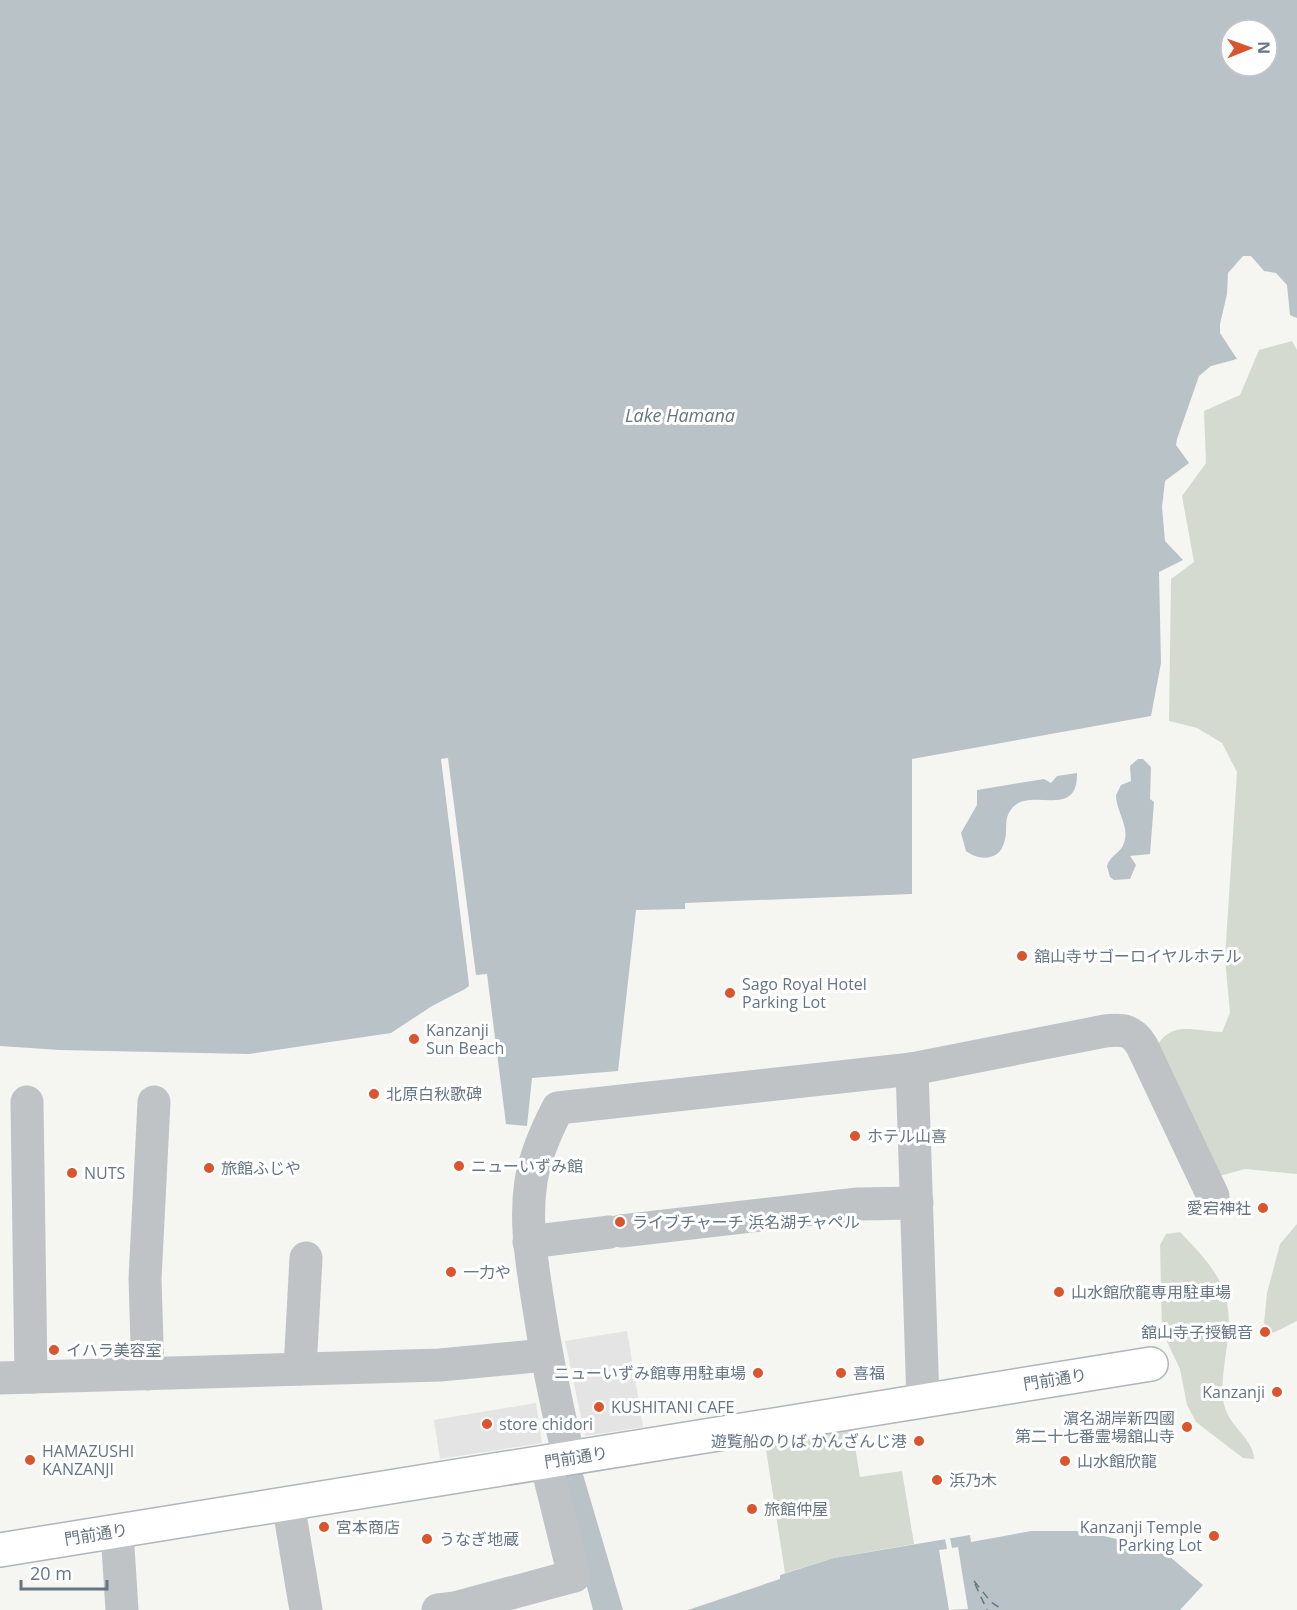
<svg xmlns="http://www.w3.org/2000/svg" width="1297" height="1610" viewBox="0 0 1297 1610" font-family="'Open Sans','Noto Sans JP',sans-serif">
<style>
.built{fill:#e3e4e3}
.green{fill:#d5dad1}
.water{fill:#b8c2c7;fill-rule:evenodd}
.pier{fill:#f5f5f2}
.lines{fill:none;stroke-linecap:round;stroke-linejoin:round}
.ferry{stroke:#62777f;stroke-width:1.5;stroke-dasharray:8 6;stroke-linecap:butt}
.major-casing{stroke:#b0b5b9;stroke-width:36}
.minor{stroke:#bfc3c6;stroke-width:33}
.major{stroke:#fff;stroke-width:33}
.poi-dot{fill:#da552d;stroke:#fff;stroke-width:2}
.labels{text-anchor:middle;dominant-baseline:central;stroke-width:6;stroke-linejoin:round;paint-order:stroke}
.poi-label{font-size:16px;fill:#667582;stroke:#fff;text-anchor:start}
.street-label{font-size:16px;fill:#667582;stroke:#fff}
.water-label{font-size:18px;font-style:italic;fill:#62777f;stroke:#fff}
</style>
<rect width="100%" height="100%" fill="#f5f5f2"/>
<g class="built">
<polygon points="627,1331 643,1427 585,1436 565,1341"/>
<polygon points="536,1403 542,1443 440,1459 434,1420"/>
</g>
<g class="green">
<path d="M1292,341L1297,350V1174L1245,1169L1216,1177L1151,1056C1169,1018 1188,1031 1222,1032L1230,1013L1225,958L1237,772L1222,743L1197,728L1169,721L1171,579L1194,562L1182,496L1206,463L1204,411L1240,395L1259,350Z"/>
<polygon points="1297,1224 1297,1321 1273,1333 1264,1323 1267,1293 1280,1244"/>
<path d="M1180,1232C1216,1269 1235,1291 1227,1345C1225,1361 1221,1384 1223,1400C1228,1429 1253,1436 1254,1459L1243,1458L1196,1422L1187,1405L1180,1369L1162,1331L1160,1245L1166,1234Z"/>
<polygon points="852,1428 860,1477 902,1471 914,1544 834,1558 785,1573 765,1443"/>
</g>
<g class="water">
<path d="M0,0H1297V318L1290,315L1287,285L1276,273L1264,271L1251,256H1243L1228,273L1227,294L1220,324V333L1237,359L1211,366L1199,376L1177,439L1176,445L1189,463L1165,481L1162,507L1165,541L1183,560L1159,572L1161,663L1151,716L912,759V894L685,903V909L636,910L618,1071L532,1078L527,1126L506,1124L487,974L476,975L448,758L441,759L468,976L469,986L465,989L432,1006L391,1033L249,1054L60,1050L0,1046ZM1231,30H1267V66H1231Z"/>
<path d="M1138,759H1143L1151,767L1150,799L1154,802L1150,854L1130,856L1136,865L1130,879L1114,880L1110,877L1107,866C1110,855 1121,853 1124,843C1130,827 1116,811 1116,795L1121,785L1131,781L1130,766Z"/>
<path d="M1077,773C1078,820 1032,787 1013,807C1002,819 1009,830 1004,843C999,861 979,861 966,851L961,833L977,805V790L1044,779L1051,783L1057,776Z"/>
<polygon points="582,1471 623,1610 593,1610 558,1476"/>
<polygon points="1031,1531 1083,1531 1162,1550 1203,1585 1180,1610 688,1610 780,1579 780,1575 834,1558 970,1535 971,1542"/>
</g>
<polygon class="pier" points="950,1538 952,1548 958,1547 968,1609 949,1610 939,1550 947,1549 945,1539"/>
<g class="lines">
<g class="ferry">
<polyline points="974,1581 991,1602 1003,1610"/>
<polyline points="975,1584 987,1610"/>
</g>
<defs>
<polyline id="major" points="0,1550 1151,1364"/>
</defs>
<use href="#major" class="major-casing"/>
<g class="minor">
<polyline points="27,1102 31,1377"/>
<polyline points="621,1231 858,1204 917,1203"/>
<polyline points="529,1242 610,1232"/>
<polyline points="300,1369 306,1258"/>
<polyline points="148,1374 145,1279 154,1102"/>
<polyline points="0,1378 440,1365 546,1355"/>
<path d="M923,1401L912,1069L1105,1031C1123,1029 1133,1030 1142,1046L1213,1196"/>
<path d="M569,1458C556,1404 545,1350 537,1296C531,1257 525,1220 531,1181C535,1156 546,1131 558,1108L912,1069"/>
<polyline points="288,1503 306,1610"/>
<polyline points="117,1531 122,1610"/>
<polyline points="438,1610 455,1608 574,1576 546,1462"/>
</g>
<use href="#major" class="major"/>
</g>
<g class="poi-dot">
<circle cx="1022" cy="956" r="6"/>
<circle cx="730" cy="993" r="6"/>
<circle cx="414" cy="1039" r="6"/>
<circle cx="374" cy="1094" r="6"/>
<circle cx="855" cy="1136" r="6"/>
<circle cx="459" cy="1166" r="6"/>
<circle cx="209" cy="1168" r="6"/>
<circle cx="72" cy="1173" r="6"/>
<circle cx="1263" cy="1208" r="6"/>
<circle cx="620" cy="1222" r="6"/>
<circle cx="451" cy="1272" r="6"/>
<circle cx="1059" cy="1292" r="6"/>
<circle cx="1265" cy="1332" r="6"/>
<circle cx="54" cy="1350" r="6"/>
<circle cx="758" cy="1373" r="6"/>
<circle cx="841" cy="1373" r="6"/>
<circle cx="1277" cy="1392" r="6"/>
<circle cx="599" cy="1407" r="6"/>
<circle cx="487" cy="1424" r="6"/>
<circle cx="1187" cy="1427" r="6"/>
<circle cx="919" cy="1441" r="6"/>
<circle cx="30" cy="1460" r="6"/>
<circle cx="1065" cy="1461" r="6"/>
<circle cx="937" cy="1480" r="6"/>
<circle cx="752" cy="1509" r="6"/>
<circle cx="324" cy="1527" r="6"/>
<circle cx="1214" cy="1536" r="6"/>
<circle cx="427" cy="1539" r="6"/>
</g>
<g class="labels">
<g class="poi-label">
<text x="1034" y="956">舘山寺サゴーロイヤルホテル</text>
<text x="742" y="984">Sago Royal Hotel<tspan x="742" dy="18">Parking Lot</tspan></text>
<text x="426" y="1030">Kanzanji<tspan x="426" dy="18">Sun Beach</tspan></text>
<text x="386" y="1094">北原白秋歌碑</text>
<text x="867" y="1136">ホテル山喜</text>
<text x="471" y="1166">ニューいずみ館</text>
<text x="221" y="1168">旅館ふじや</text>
<text x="84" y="1173">NUTS</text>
<text x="1251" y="1208" text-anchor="end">愛宕神社</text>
<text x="632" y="1222">ライブチャーチ 浜名湖チャペル</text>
<text x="463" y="1272">一力や</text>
<text x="1071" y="1292">山水館欣龍専用駐車場</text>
<text x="1253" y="1332" text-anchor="end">舘山寺子授観音</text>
<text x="66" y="1350">イハラ美容室</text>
<text x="746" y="1373" text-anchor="end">ニューいずみ館専用駐車場</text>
<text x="853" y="1373">喜福</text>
<text x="1265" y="1392" text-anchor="end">Kanzanji</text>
<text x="611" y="1407">KUSHITANI CAFE</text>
<text x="1175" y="1418" text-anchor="end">濵名湖岸新四國<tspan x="1175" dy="18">第二十七番霊場舘山寺</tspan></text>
<text x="499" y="1424">store chidori</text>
<text x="907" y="1441" text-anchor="end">遊覧船のりば かんざんじ港</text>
<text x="42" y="1451">HAMAZUSHI<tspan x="42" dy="18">KANZANJI</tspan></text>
<text x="1077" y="1461">山水館欣龍</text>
<text x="949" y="1480">浜乃木</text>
<text x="764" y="1509">旅館仲屋</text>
<text x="336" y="1527">宮本商店</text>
<text x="1202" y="1527" text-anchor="end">Kanzanji Temple<tspan x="1202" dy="18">Parking Lot</tspan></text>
<text x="439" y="1539">うなぎ地蔵</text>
</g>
<g class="street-label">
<text transform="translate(1055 1379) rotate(-9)">門前通り</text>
<text transform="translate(576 1457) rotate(-9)">門前通り</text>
<text transform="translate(96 1534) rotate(-9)">門前通り</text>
</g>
<g class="water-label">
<text x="680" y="415">Lake Hamana</text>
</g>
</g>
<g transform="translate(1249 48) rotate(89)"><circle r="28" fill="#ffffff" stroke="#c2c8cd" stroke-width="1.5"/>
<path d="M0-4.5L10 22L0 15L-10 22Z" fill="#da552d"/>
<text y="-9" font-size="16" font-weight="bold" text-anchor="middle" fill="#667582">N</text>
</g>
<path d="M21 1580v9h86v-9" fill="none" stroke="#667582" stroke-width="3"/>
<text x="30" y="1580" font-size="18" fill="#667582" stroke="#ffffff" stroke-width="4.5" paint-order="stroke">20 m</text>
</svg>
